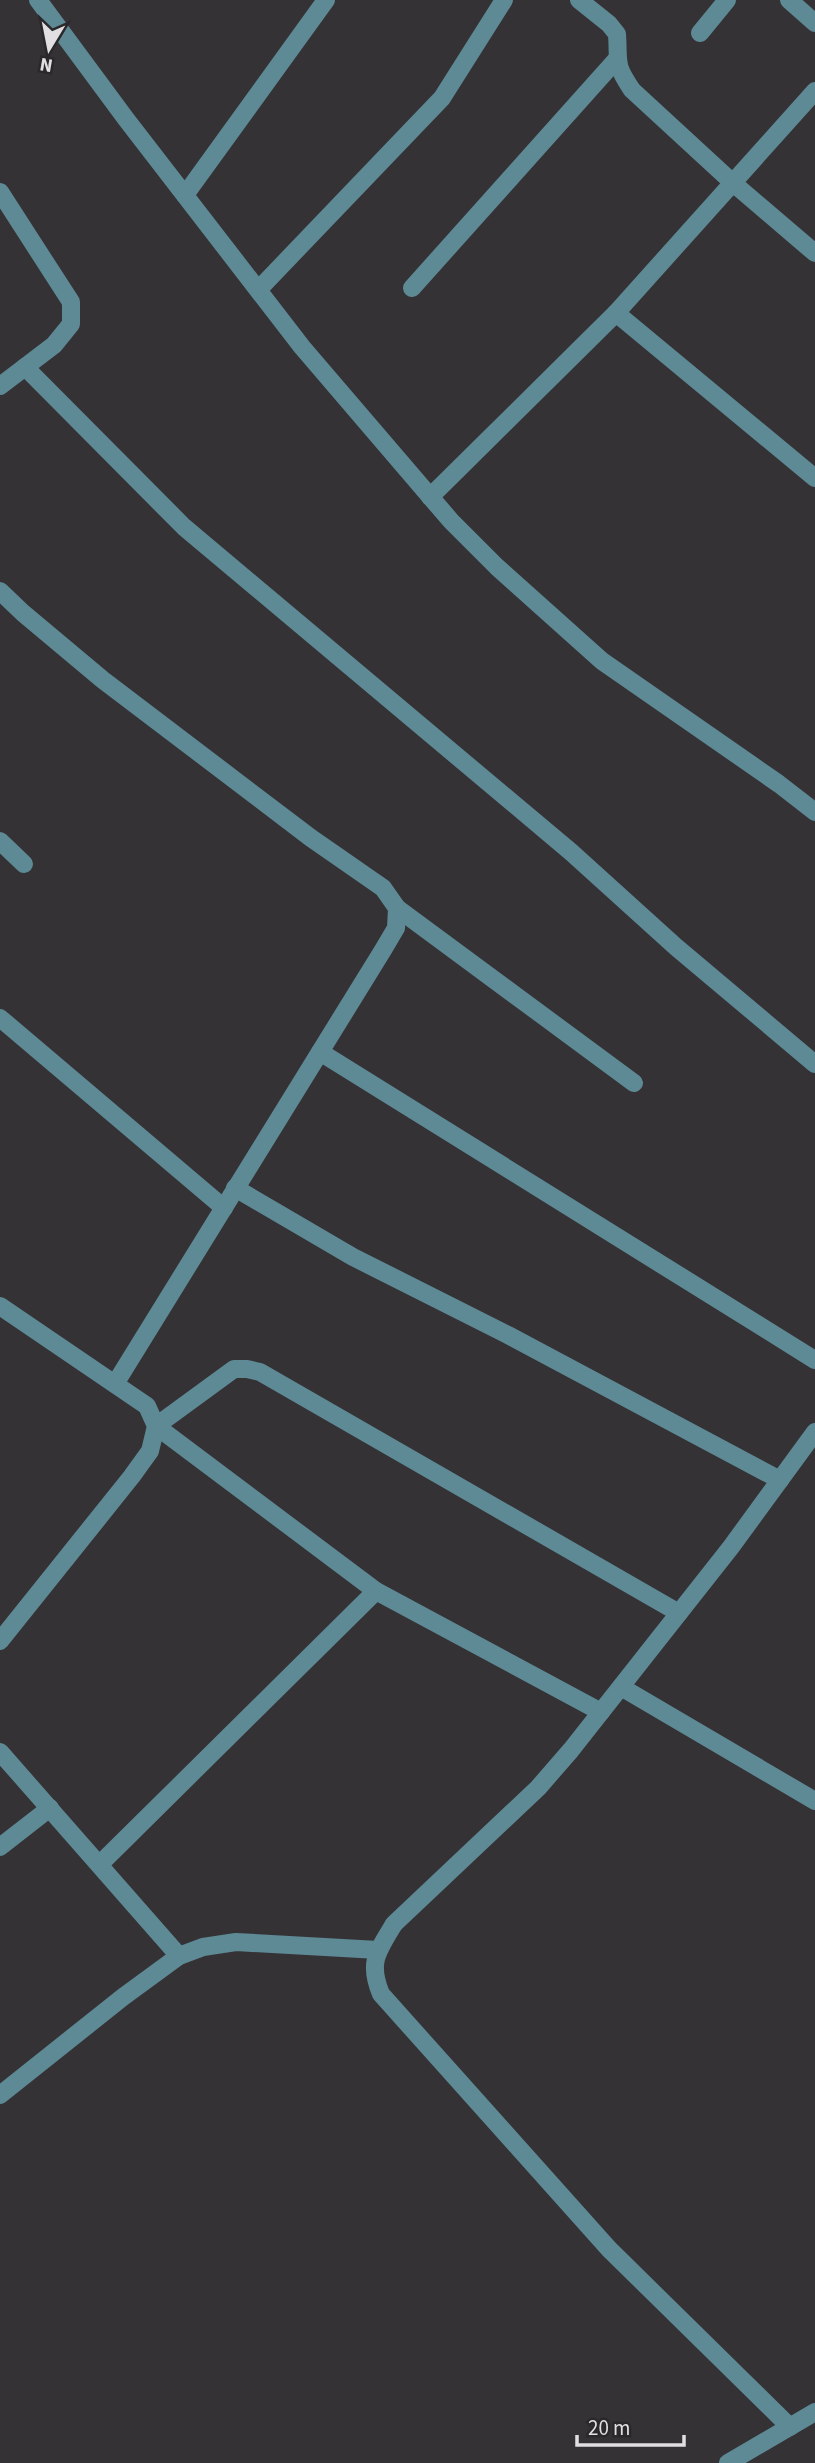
<svg xmlns="http://www.w3.org/2000/svg" width="815" height="2463" viewBox="0 0 815 2463" font-family="'Source Sans 3',sans-serif">
<style>
.lines{fill:none;stroke-linecap:round;stroke-linejoin:round}
.minor{stroke:#5d8a95;stroke-width:18}
</style>
<rect width="100%" height="100%" fill="#353236"/>
<g class="lines">
<g class="minor">
<polyline points="38,0 126,119 302,347 451,521 497,567 602,661 779,784 815,812"/>
<path d="M579,0L609,24L617,34C619,64 614,63 632,90L733,183L815,253"/>
<polyline points="789,0 815,23"/>
<polyline points="700,33 727,0"/>
<polyline points="0,192 71,302 71,324 54,345 0,386"/>
<polyline points="185,195 326,0"/>
<polyline points="412,288 616,60"/>
<polyline points="259,289 442,98 504,0"/>
<polyline points="616,313 815,478"/>
<polyline points="25,367 184,527 571,852 676,947 815,1064"/>
<polyline points="430,497 616,313 815,91"/>
<polyline points="0,591 23,613 103,680 311,838 383,888 397,908 396,928 383,950 115,1384"/>
<polyline points="0,841 24,864"/>
<polyline points="397,908 634,1083"/>
<polyline points="0,1018 224,1208"/>
<polyline points="320,1052 815,1360"/>
<polyline points="235,1188 353,1257 508,1335 780,1480"/>
<polyline points="0,1306 147,1406 156,1426 150,1451 132,1476 0,1641"/>
<polyline points="621,1687 815,1801"/>
<polyline points="601,1712 376,1591 156,1426 234,1369 247,1369 260,1372 679,1613"/>
<polyline points="0,1752 179,1956"/>
<polyline points="0,1847 50,1808"/>
<polyline points="100,1864 376,1591"/>
<polyline points="0,2095 123,1997 179,1956 203,1947 236,1942 378,1950"/>
<path d="M790,2427L609,2249L381,1994C368,1963 377,1952 394,1924L538,1788L571,1750L731,1547L815,1432"/>
<polyline points="728,2463 815,2412"/>
</g>
</g>
<g transform="translate(49 49) rotate(190)" stroke="#2b282c" stroke-width="5" paint-order="stroke">
<path d="M0-5L12 26L0 18L-12 26Z" fill="#e1dfe2"/>
<text y="-10" font-size="19" font-weight="bold" text-anchor="middle" fill="#e1dfe2">N</text>
</g>
<path d="M577 2435v10h107v-10" fill="none" stroke="#e1dfe2" stroke-width="3.5"/>
<text x="588" y="2435" font-size="21" fill="#e1dfe2" stroke="#2b282c" stroke-width="5" paint-order="stroke">20 m</text>
</svg>
